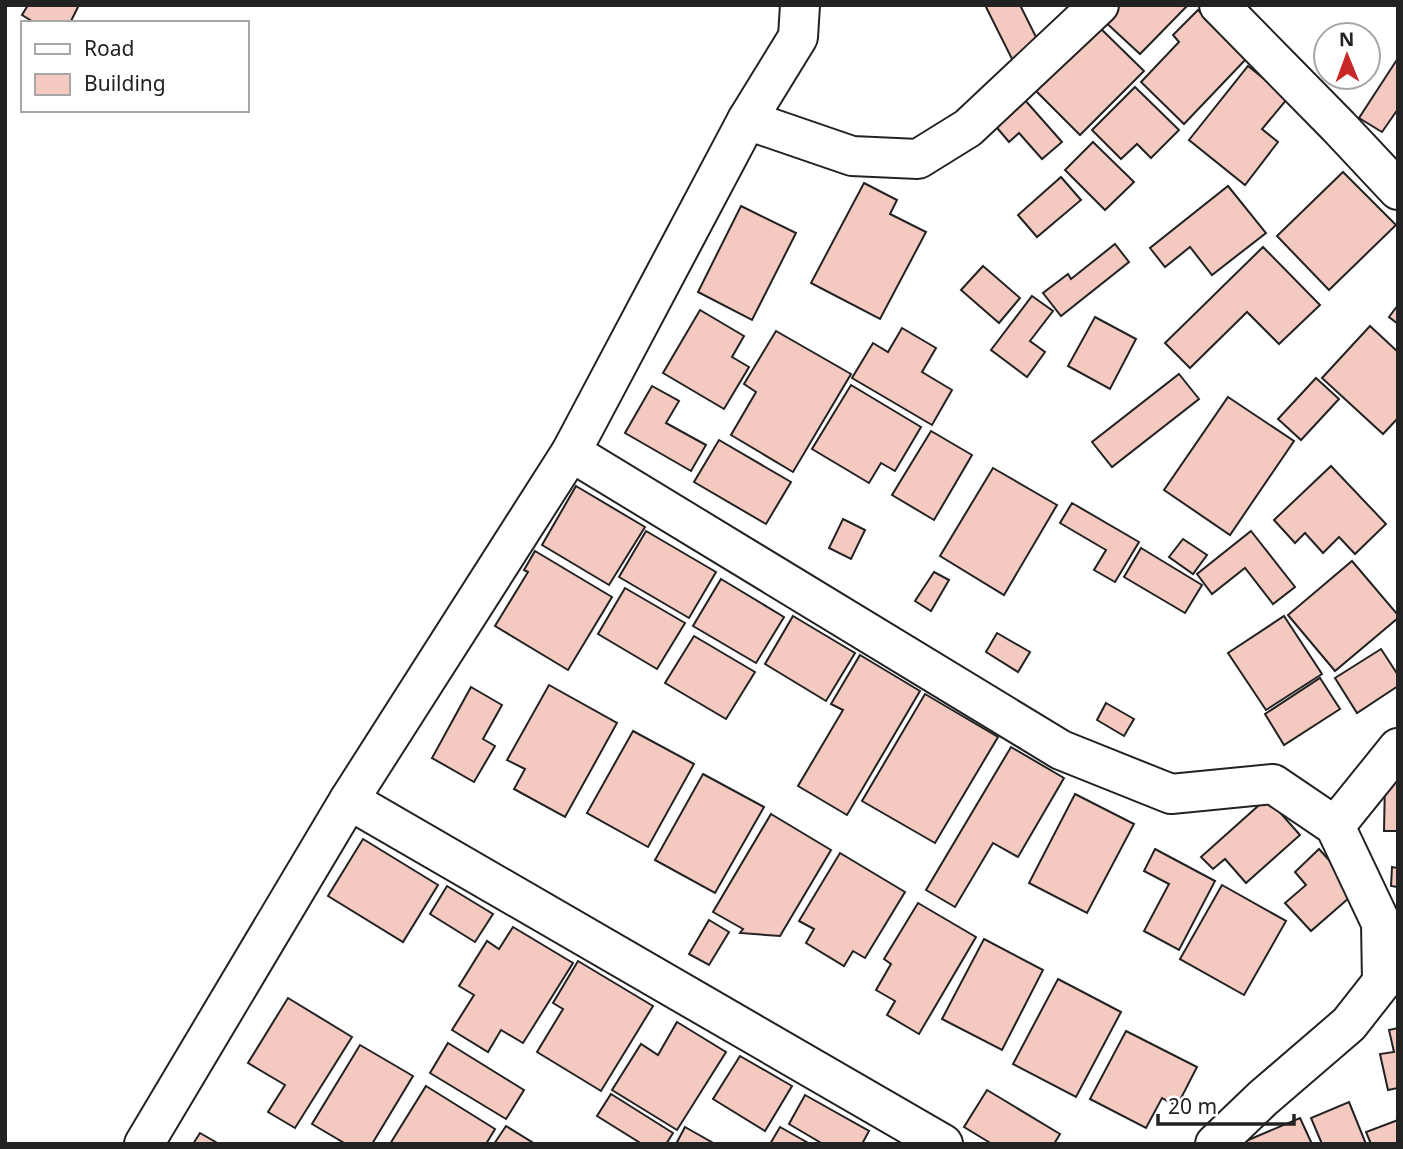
<svg xmlns="http://www.w3.org/2000/svg" width="1403" height="1149" viewBox="0 0 1403 1149" font-family="'Noto Sans',sans-serif">
<style>
.building{fill:#f3c9c0;stroke:#222;stroke-width:2}
.lines{fill:none;stroke-linecap:round;stroke-linejoin:round}
.street-casing{stroke:#222;stroke-width:42}
.street{stroke:#fff;stroke-width:38}
</style>
<rect width="100%" height="100%" fill="#fff"/>
<g class="building">
<polygon points="28,5 79,5 70,23 35,23 22,15"/>
<polygon points="985,5 1020,5 1041,47 1013,61"/>
<polygon points="1113,5 1188,5 1140,54 1101,18"/>
<polygon points="1198,10 1247,58 1184,124 1141,82 1179,42 1173,35"/>
<polygon points="1094,22 1144,71 1080,135 1030,85"/>
<polygon points="1398,58 1398,109 1382,132 1359,118"/>
<polygon points="1248,66 1288,98 1262,129 1278,142 1245,185 1189,140"/>
<polygon points="1135,87 1179,130 1151,158 1137,144 1121,159 1092,130"/>
<polygon points="1016,90 1062,142 1042,159 1019,133 1009,142 987,116"/>
<polygon points="1093,142 1134,182 1105,210 1065,170"/>
<polygon points="1343,172 1396,225 1329,290 1277,236"/>
<polygon points="1061,177 1081,200 1037,237 1018,215"/>
<polygon points="864,183 897,200 890,214 926,232 880,319 811,283"/>
<polygon points="1228,186 1266,233 1212,275 1190,247 1165,267 1150,248"/>
<polygon points="741,206 796,233 752,320 698,292"/>
<polygon points="1115,244 1129,262 1061,316 1043,293 1068,274 1071,279"/>
<polygon points="1263,247 1320,305 1279,344 1247,312 1190,368 1165,343"/>
<polygon points="983,266 1020,298 999,323 961,290"/>
<polygon points="1032,296 1053,311 1030,341 1045,352 1027,377 991,350"/>
<polygon points="1398,305 1398,324 1389,317"/>
<polygon points="700,310 744,336 732,357 749,367 724,409 663,373"/>
<polygon points="1095,317 1136,339 1110,389 1068,366"/>
<polygon points="1370,326 1398,352 1398,418 1383,434 1322,378"/>
<polygon points="902,328 936,348 922,372 952,390 932,425 852,378 873,343 888,352"/>
<polygon points="776,331 851,374 793,472 731,435 756,392 744,384"/>
<polygon points="1179,374 1199,399 1112,467 1092,442"/>
<polygon points="1316,378 1339,399 1301,440 1278,419"/>
<polygon points="851,385 921,427 895,471 881,463 869,483 812,449"/>
<polygon points="652,386 679,401 666,423 706,445 691,471 625,433"/>
<polygon points="1228,397 1294,441 1230,535 1164,490"/>
<polygon points="931,431 972,455 934,520 892,495"/>
<polygon points="719,440 791,482 766,524 694,482"/>
<polygon points="1331,466 1386,524 1355,554 1339,537 1323,553 1305,533 1295,543 1274,520"/>
<polygon points="993,468 1057,505 1004,595 940,556"/>
<polygon points="576,486 645,527 609,585 542,545"/>
<polygon points="1072,503 1139,542 1115,582 1094,570 1106,550 1060,523"/>
<polygon points="843,519 865,530 851,559 829,548"/>
<polygon points="646,531 716,572 689,618 619,577"/>
<polygon points="1251,531 1295,587 1273,604 1245,568 1212,594 1197,574"/>
<polygon points="1183,539 1207,555 1193,574 1169,557"/>
<polygon points="1141,548 1202,585 1185,613 1124,577"/>
<polygon points="535,551 612,597 568,670 495,626 528,572 524,570"/>
<polygon points="1352,561 1398,615 1398,618 1335,671 1288,615"/>
<polygon points="934,572 949,580 931,611 915,601"/>
<polygon points="721,579 784,617 756,663 693,626"/>
<polygon points="625,588 685,623 657,669 598,634"/>
<polygon points="793,616 855,653 826,701 765,664"/>
<polygon points="1284,616 1322,674 1266,710 1228,653"/>
<polygon points="997,633 1030,652 1018,672 986,652"/>
<polygon points="694,636 755,672 726,719 665,683"/>
<polygon points="1381,649 1398,675 1398,686 1357,713 1335,678"/>
<polygon points="860,655 920,691 847,815 798,786 843,710 831,704"/>
<polygon points="1320,678 1340,709 1284,745 1265,714"/>
<polygon points="549,685 617,723 565,817 514,789 525,769 507,760"/>
<polygon points="471,687 502,705 483,739 495,746 474,782 432,758"/>
<polygon points="925,694 998,737 935,843 862,801"/>
<polygon points="1106,703 1134,719 1124,736 1097,720"/>
<polygon points="633,731 694,764 648,847 587,813"/>
<polygon points="1011,747 1064,778 1018,857 993,843 955,907 926,890"/>
<polygon points="703,774 764,807 715,893 655,860"/>
<polygon points="1385,781 1398,781 1398,831 1384,831"/>
<polygon points="1075,794 1134,824 1087,913 1029,883"/>
<polygon points="1267,798 1300,835 1246,883 1225,859 1213,869 1201,857"/>
<polygon points="771,814 831,850 780,936 740,933 743,929 713,912"/>
<polygon points="363,839 438,885 403,942 328,896"/>
<polygon points="1155,849 1215,881 1179,950 1144,931 1169,884 1144,871"/>
<polygon points="1319,849 1357,891 1311,931 1285,903 1306,885 1295,872"/>
<polygon points="840,853 905,892 865,958 853,951 844,966 806,943 814,929 799,921"/>
<polygon points="1392,867 1398,868 1398,887 1391,886"/>
<polygon points="1222,885 1286,921 1244,995 1180,959"/>
<polygon points="447,886 493,914 475,942 430,914"/>
<polygon points="918,903 976,937 919,1034 887,1015 895,1001 876,990 891,964 884,959"/>
<polygon points="709,920 729,932 709,965 689,954"/>
<polygon points="513,927 573,963 523,1043 501,1030 488,1052 452,1030 474,995 459,986 487,941 499,949"/>
<polygon points="984,939 1043,970 1002,1050 942,1019"/>
<polygon points="578,961 653,1006 601,1091 537,1052 563,1009 553,1003"/>
<polygon points="1058,979 1121,1012 1076,1097 1013,1064"/>
<polygon points="288,998 352,1037 295,1128 268,1112 285,1085 248,1063"/>
<polygon points="677,1022 726,1052 677,1130 612,1090 641,1044 658,1055"/>
<polygon points="1398,1028 1398,1088 1388,1090 1380,1054 1394,1052 1389,1030"/>
<polygon points="1126,1031 1197,1067 1177,1106 1162,1098 1146,1128 1090,1099"/>
<polygon points="448,1043 524,1090 506,1119 430,1073"/>
<polygon points="360,1045 413,1076 372,1144 346,1144 312,1124"/>
<polygon points="740,1056 792,1086 765,1131 713,1099"/>
<polygon points="426,1086 495,1129 486,1144 390,1144"/>
<polygon points="987,1090 1060,1134 1054,1144 992,1144 964,1127"/>
<polygon points="611,1094 673,1133 666,1144 642,1144 597,1116"/>
<polygon points="805,1095 869,1131 862,1144 823,1144 789,1124"/>
<polygon points="1349,1102 1366,1144 1322,1144 1311,1118"/>
<polygon points="1300,1118 1312,1144 1239,1144"/>
<polygon points="1398,1120 1398,1144 1371,1144 1366,1132"/>
<polygon points="506,1126 535,1144 494,1144"/>
<polygon points="685,1127 715,1144 676,1144"/>
<polygon points="780,1127 810,1144 770,1144"/>
<polygon points="200,1133 219,1144 193,1144"/>
</g>
<g class="lines">
<defs>
<g id="street">
<polyline points="1219,5 1339,127 1398,190"/>
<polyline points="747,120 852,156 918,159 968,128 1099,5"/>
<polyline points="571,452 1061,750 1171,794 1273,784 1335,826 1381,923 1382,982 1349,1024 1263,1098 1215,1144"/>
<polyline points="349,800 943,1144"/>
<polyline points="1335,826 1398,748"/>
<polyline points="144,1144 349,800 571,452 747,120 798,37 800,5"/>
</g>
</defs>
<use href="#street" class="street-casing"/>
<use href="#street" class="street"/>
</g>
<rect width="1403" height="1149" fill="none" stroke="#222222" stroke-width="14"/>
<rect x="21" y="21" width="228" height="91" fill="#ffffff" stroke="#a7a7a7" stroke-width="2"/>
<rect x="35" y="44" width="35" height="10" fill="#ffffff" stroke="#a7a7a7" stroke-width="2"/>
<text x="84" y="56" font-size="21" fill="#222222">Road</text>
<rect x="35" y="74" width="35" height="21" fill="#f3c9c0" stroke="#a7a7a7" stroke-width="2"/>
<text x="84" y="91" font-size="21" fill="#222222">Building</text>
<g transform="translate(1347 56) rotate(359)"><circle r="33" fill="#ffffff" stroke="#a7a7a7" stroke-width="2"/>
<path d="M0-5L12 26L0 18L-12 26Z" fill="#c62828"/>
<text y="-10" font-size="19" font-weight="bold" text-anchor="middle" fill="#222222">N</text>
</g>
<path d="M1158 1114v10h136v-10" fill="none" stroke="#222222" stroke-width="3.5"/>
<text x="1168" y="1114" font-size="21" fill="#222222" stroke="#ffffff" stroke-width="5" paint-order="stroke">20 m</text>
</svg>
